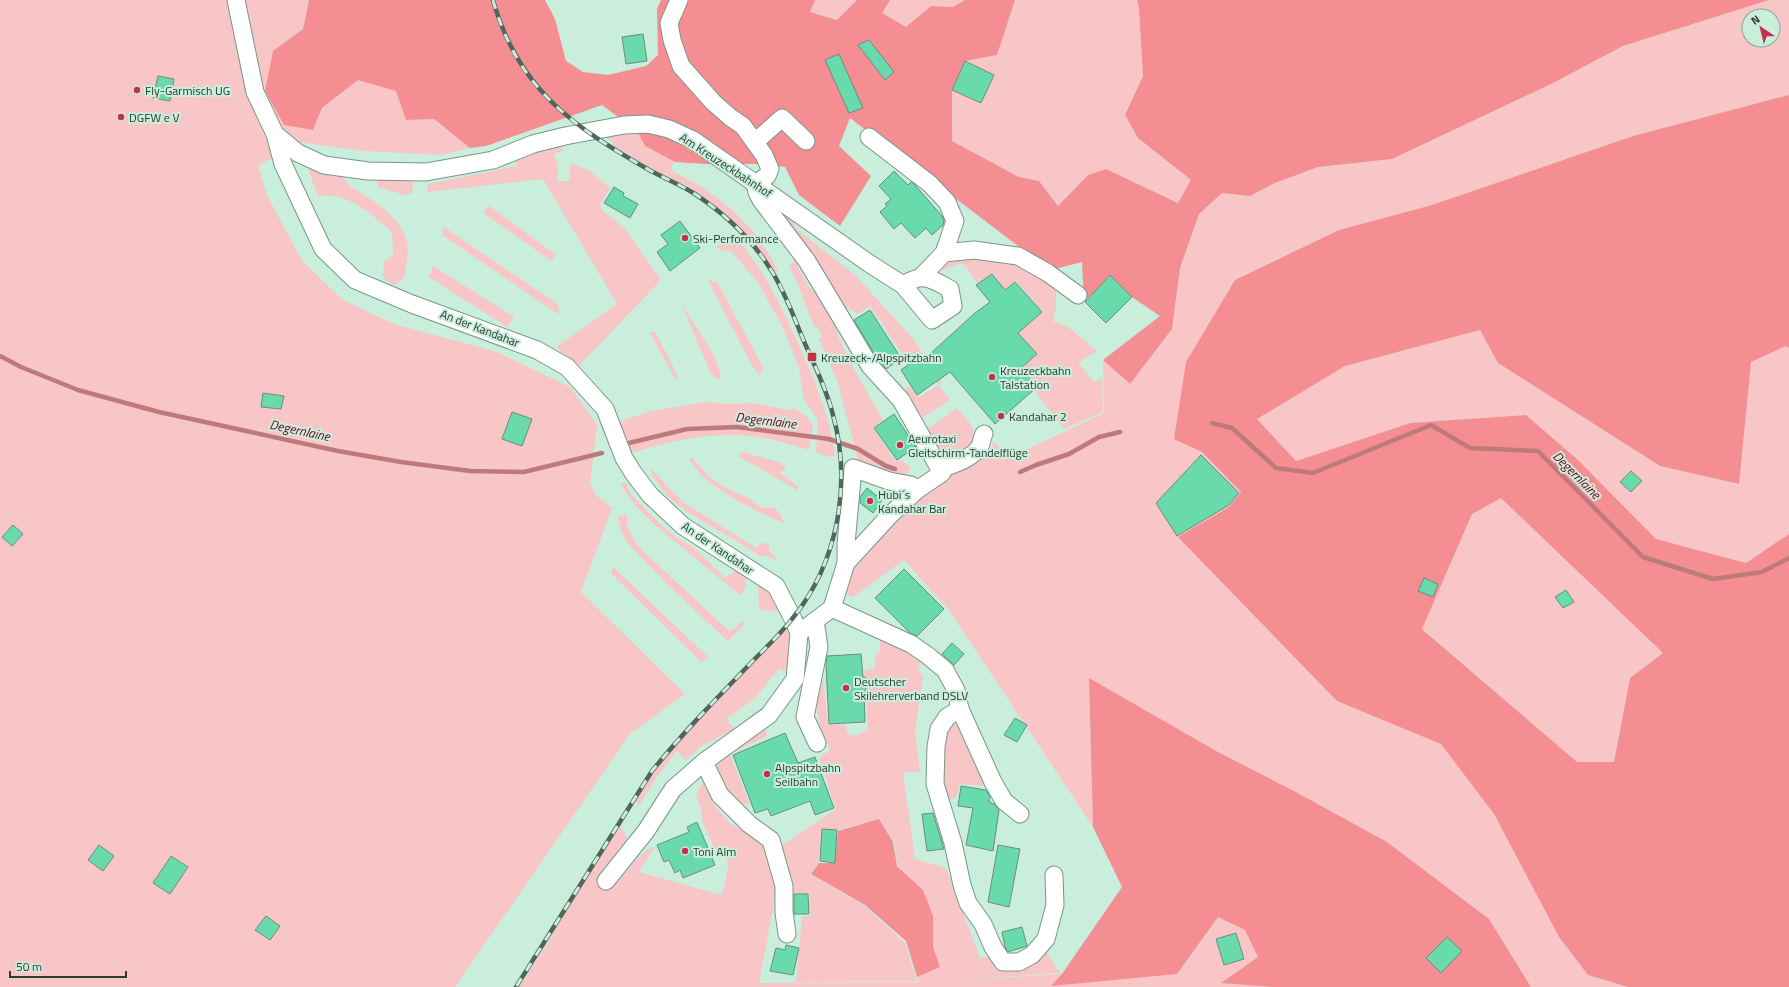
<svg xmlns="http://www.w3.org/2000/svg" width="1789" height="987" viewBox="0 0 1789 987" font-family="'Titillium Web',sans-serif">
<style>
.green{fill:#f8c6c6;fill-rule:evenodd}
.forest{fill:#f48e92;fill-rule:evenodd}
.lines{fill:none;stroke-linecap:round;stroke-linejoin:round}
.stream{stroke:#be7a7b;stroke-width:4.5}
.building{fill:#69daac;stroke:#6c8c7d}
.minor-casing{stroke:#769888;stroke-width:19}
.minor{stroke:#fff;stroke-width:17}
.rail-casing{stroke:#52655c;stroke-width:4.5}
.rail{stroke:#caeedc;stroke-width:3;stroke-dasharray:9;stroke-linecap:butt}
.poi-dot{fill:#c33348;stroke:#caeedc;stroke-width:1.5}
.labels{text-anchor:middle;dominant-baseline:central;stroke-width:4;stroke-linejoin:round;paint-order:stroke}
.poi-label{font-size:12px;fill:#2c3a33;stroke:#caeedc;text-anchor:start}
.street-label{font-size:12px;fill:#2c3a33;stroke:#caeedc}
.water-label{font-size:13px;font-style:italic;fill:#800021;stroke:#caeedc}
</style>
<rect width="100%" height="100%" fill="#caeedc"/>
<g class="green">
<polygon points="0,0 309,0 303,29 273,51 313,130 322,108 358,79 396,91 407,120 434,119 470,148 441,155 364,151 298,142 258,166 267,195 302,261 343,300 394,324 497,352 570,387 597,424 590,484 597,496 612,508 581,592 685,694 630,734 455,987 0,987"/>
<polygon points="815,0 857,0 838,20 810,12"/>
<polygon points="890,0 965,0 953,7 931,6 906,27 881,13"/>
<polygon points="1015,0 1137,0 1139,8 1143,76 1125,115 1138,138 1191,180 1179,203 1106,169 1088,175 1058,206 1039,181 1019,177 952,141 952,90 965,61 997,55"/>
<path d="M1769,0H1789V95L1633,136L1432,205L1339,230L1235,280L1174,438L1202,452L1241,492L1229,507L1179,537L1337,701L1441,743L1494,814L1559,937L1588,975L1628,987H1531L1489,919L1387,842L1294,791L1218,752L1089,679L1093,827L948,609L904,560L853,597L847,594L845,584L848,575L863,553L927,491L942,484L958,469L986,454L991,449L994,442L1010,457L1104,413L1103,360L1130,384L1172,329L1180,268L1199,214L1222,193L1250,196L1275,183L1318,167L1392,159L1553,83L1623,46ZM1749,16H1773V40H1749Z"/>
<path d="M639,132L645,146L675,162L671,166L672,171C716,192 758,225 778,272L775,273C754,241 732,216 700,194C685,184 669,178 654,170C640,162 626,153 612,145L613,142L603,136Z"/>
<polygon points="559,143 563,151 554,154 558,165 557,181 569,181 571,163 588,170 610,188 599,207 625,229 661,280 579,366 556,347 617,304 543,179 427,192 428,184 517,166 514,158"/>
<path d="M308,169L342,175C350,188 352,187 364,195C380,205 404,222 407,242C409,254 406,266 404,278L395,285L387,281L383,276L384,262L394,254L391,231C369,213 349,192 318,196Z"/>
<polygon points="377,179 411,179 413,182 412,193 404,195 378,187"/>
<polygon points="488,205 556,255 551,261 484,213"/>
<polygon points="788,216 796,224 794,227 855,275 914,340 941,382 938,385 950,400 919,420 905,389 909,386 918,398 938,385 917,355 905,358 870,306 858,314 837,302 784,219"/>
<polygon points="444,227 556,303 560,312 558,314 442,235"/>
<path d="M732,234C762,265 779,302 797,341C815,381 829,412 835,456L828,457L816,452L818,425L817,418L804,400L799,368L784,330L759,284L732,252L715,248Z"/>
<polygon points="997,255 1050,280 1056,292 1056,308 1052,325 1054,321 1068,327 1097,351 1078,363 1094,382 1102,377 1103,412 1064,429 1035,392 1039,387 1022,368 1037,354 1019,333 1043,312 1016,281 1005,289 992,273 977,283 967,268 961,263 943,270 944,265 950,259"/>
<polygon points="799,257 802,261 797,266 808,286 819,297 835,324 838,336 856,373 883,420 873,428 895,461 902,461 911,468 905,476 860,468 838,383 819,339 822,337 817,326 814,327 798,284 789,266"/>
<polygon points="433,266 514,317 507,327 429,277"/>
<polygon points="709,280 717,282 763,367 760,376 752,366 710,284"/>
<polygon points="681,303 715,357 721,376 719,379 712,376"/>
<polygon points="1480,330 1498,363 1660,466 1738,484 1751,362 1786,346 1789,348 1789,534 1746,563 1656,539 1578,460 1526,415 1410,423 1296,461 1257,419 1345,366"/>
<polygon points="655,331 679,378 676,380 650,333"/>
<path d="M708,402L728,404L754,403L787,410L796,409L806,416L813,425L809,450C792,445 775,439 758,437C716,431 674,440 634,452L628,449L616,423L650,411Z"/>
<path d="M957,408C968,420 976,427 975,445L945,461L934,449L925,431Z"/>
<polygon points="742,452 782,463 786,470 779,472 796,485 799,487 797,490 738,456"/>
<path d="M691,457L710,477L724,487L748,498L761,508C777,505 777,510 785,523C759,514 725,495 703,477C698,472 694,465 689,460Z"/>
<path d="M651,469L683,502L756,548L763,542L769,546V551L777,559L778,562L766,555L761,557C733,536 699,523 672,500C664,493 657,482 651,474Z"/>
<path d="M620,483H626L630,493L660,524L677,538L693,547L725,578L738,568H741C747,580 749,586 740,595L656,526L634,504Z"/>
<polygon points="1501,497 1663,653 1630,678 1614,763 1577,762 1422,628 1472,514"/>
<polygon points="627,514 627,528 638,546 730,632 743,621 745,624 728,641 670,587 628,543 622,533 618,517"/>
<polygon points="613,567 708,657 701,662 611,573"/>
<polygon points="761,583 774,600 779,611 759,610 758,587"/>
<path d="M786,629L791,641L789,671L779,669L754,699L726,719L734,729L700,747L686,760L677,751L657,777L640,804L634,801C674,735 733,684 786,629Z"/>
<path d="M880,633L923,659L918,667L923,677L915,733L920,772H903L915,859L946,868L980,958L993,956L1026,960L1045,950L1060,973L942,981L1062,974H1177L1218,917L1245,929L1258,957L1222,983L1272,987H519L549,941L588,872L621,826L627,838L599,876L608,883C631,876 633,855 654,847V848L639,872L722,895L728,869L726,850L715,849L702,822V811L696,795L703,782L715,806L730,823L765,843L777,887L759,983L919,982L917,977L940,967L933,947V916L923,890L898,866L894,842L879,819L838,830L822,829L818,864L810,874L865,906L905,943L917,981L796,982L802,917L811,916L809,894L791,892L781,846L836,809L819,758L830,750L821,730L815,701L820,693L823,677L828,725H845L849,735C857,737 862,733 868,729L866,696L868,694L864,671L875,668V655L880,651Z"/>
<polygon points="958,716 986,786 960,784 956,798 948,800 937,772 940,737"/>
<polygon points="764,727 767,736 730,754 749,803 737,806 732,802 713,763"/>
</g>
<g class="forest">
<polygon points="309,0 545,0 555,19 566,61 583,72 608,75 646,66 658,55 657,9 661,0 815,0 810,12 837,20 857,0 890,0 882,13 906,27 931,6 953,7 965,0 1015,0 997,55 965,61 952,90 952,141 1019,177 1039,181 1058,206 1088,175 1106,169 1178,203 1191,180 1138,138 1125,115 1143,76 1139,9 1137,0 1769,0 1623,46 1553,83 1392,159 1318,167 1275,183 1250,196 1222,193 1199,214 1180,268 1172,329 1130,384 1103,360 1160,316 1132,297 1110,276 1084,302 1082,262 1055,269 1026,252 850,118 839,146 871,176 840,226 799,195 785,167 754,164 707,164 675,162 645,146 638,132 602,105 486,146 470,148 434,119 406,120 396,91 358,80 322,108 313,130 284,125 265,91 273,51 303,29"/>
<path d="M1789,95V348L1786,346L1751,362L1739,484L1660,466L1498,363L1480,330L1345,366L1257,419L1296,461L1410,423L1526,415L1578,460L1656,539L1746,563L1789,534V987H1628L1588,975L1559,937L1494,814L1441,744L1337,701L1178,537L1229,507L1241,492L1202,452L1174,439L1186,362L1235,280L1339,230L1432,205L1633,136ZM1501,498L1663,653L1630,678L1614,762H1577L1422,629L1472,514Z"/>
<polygon points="1089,678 1218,752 1294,791 1387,842 1489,919 1531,987 1272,987 1221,983 1258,957 1245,930 1218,917 1177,974 1051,986 1062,974 1122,887 1093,827"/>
<polygon points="879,819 893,842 897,866 923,890 933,916 933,947 940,967 917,977 906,941 865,905 811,874 819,863 835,863 838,831"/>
</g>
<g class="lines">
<g class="stream">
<polyline points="0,356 21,367 78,390 159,412 338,451 401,462 470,471 524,472 602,453"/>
<polyline points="1212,423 1232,428 1276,468 1313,473 1431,425 1470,448 1538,451 1643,557 1713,579 1762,572 1789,558"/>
<polyline points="629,443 687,429 737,427 829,439 858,449 886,466 895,469"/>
<polyline points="1020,472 1036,465 1069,454 1099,437 1120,432"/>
</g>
</g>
<g class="building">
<polygon points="643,34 647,61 626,64 622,37"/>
<polygon points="869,40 894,72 885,80 858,45"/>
<polygon points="839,54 863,108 849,113 825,60"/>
<polygon points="965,61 994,75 981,103 952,90"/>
<polygon points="158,76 174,79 170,101 153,98"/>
<polygon points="894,171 908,185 911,182 914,184 942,216 944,221 943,225 932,235 926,228 915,238 901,223 894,229 880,212 887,206 885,204 891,199 879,186"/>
<polygon points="614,187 624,193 623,196 638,204 630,218 604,203"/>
<polygon points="680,221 700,248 670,271 657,252 668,244 661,235"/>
<polygon points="992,274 1005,290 1015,282 1042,312 1018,333 1037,354 1021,368 1037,387 995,424 950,372 917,395 901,370 916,359 919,364 975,313 990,302 976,285"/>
<polygon points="1110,275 1132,297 1106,323 1085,302"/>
<polygon points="870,310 901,358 886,369 878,360 854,320"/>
<polygon points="263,393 284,396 281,409 261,407"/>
<polygon points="512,412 532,419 522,446 502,439"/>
<polygon points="894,414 916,447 897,460 874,428"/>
<polygon points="1201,455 1239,493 1229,505 1177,536 1156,503"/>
<polygon points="1631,471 1642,481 1631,492 1620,482"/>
<polygon points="867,488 882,500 873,513 860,503 860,497"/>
<polygon points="13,525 23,534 12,546 2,537"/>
<polygon points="904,569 944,609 917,636 910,633 875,598"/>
<polygon points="1424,578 1438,584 1433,597 1418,591"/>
<polygon points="1566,590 1574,602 1563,608 1555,597"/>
<polygon points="952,643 964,654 954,665 942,654"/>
<polygon points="861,654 863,677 865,677 866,694 864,694 865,722 829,724 826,665 827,656"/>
<polygon points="1015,718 1027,725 1017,742 1004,735"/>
<polygon points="785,733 798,763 815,757 834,808 815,815 810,801 771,816 768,809 755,813 733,755"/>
<polygon points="961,786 986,790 990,797 989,802 994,804 999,810 993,851 966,845 973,808 958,806"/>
<polygon points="933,813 944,849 927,851 922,814"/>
<polygon points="697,822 715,865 683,878 680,870 675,873 669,860 664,862 657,845 689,832 687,827"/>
<polygon points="822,829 837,830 835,863 820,861"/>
<polygon points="99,845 114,856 103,871 88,860"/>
<polygon points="998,845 1020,849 1009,907 988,902"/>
<polygon points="171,856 188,867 170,894 153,883"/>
<polygon points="794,894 808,894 809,914 794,914"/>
<polygon points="266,916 280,926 270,940 255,930"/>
<polygon points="1022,927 1027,946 1008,952 1005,947 1002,932"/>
<polygon points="1236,933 1244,959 1224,965 1216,939"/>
<polygon points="1447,937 1462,951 1441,973 1426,958"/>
<polygon points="786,945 799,948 793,975 770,971 776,948 785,950"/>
</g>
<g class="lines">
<defs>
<g id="minor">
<polyline points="236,0 255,92 275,134 283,164 323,249 355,280 412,304 537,350 567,367 605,409 624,458 634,474 650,495 683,526 776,586 793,619 799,633 795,679 769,715 704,762 673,789 646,831 606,881"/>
<polyline points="679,0 669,23 672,40 681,66 713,102 730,117 743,126 764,155 770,169 767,176 755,184 757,192 761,200 807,261 870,366 901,400 942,473 917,490 891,514 846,563 832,608 799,633"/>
<path d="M275,134L298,153L324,165L368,171L426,172L493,160L533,144L565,136L624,125L648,124L669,129L693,140L870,264L903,285L932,320L953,306L950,289C930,278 923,272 903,285"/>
<polyline points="869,137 930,184 947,202 955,221 944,253 921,277"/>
<polyline points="755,142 782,118 806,141"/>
<polyline points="944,253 974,250 1018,256 1048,273 1078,295"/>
<path d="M940,469C952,465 974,458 980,446C982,442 982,437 984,434"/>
<polyline points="846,563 846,544 853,468 889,481 911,485 917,490"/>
<polyline points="832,608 911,644 927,655 945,670 956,690 960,709 993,782 1004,801 1020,814"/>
<polyline points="815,621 819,647 805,717 817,743"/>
<polyline points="960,709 947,717 939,729 936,747 935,784 953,843 962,885 968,903 983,924 993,947 1003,962 1019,962 1032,955 1046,939 1055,905 1054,875"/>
<polyline points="704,762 720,795 749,824 771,840 784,886 784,912 787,934"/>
</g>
</defs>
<use href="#minor" class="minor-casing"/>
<use href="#minor" class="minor"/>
<defs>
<path id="rail" d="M493,0C518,90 574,127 651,171C666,179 681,185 695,194C725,214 752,239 771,270C786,293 795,321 806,346C816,368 827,391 833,415C852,484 838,563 792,619C779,636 763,650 748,666C715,700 682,734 652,771L516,987"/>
</defs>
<use href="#rail" class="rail-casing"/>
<use href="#rail" class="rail"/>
</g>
<g class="poi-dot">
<circle cx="137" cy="90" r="4"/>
<circle cx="121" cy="117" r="4"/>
<circle cx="685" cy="238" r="4"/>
<rect x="807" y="352" width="10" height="10" rx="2"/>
<circle cx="992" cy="377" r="4"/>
<circle cx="1001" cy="416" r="4"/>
<circle cx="900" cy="445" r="4"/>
<circle cx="870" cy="501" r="4"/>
<circle cx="846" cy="688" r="4"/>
<circle cx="767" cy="774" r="4"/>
<circle cx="685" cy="851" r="4"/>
</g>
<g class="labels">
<g class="poi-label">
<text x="145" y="90">Fly-Garmisch UG</text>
<text x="129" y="117">DGFW e V</text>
<text x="693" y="238">Ski-Performance</text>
<text x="821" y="357">Kreuzeck-/Alpspitzbahn</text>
<text x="1000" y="370">Kreuzeckbahn<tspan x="1000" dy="14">Talstation</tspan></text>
<text x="1009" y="416">Kandahar 2</text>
<text x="908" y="438">Aeurotaxi<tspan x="908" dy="14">Gleitschirm-Tandelflüge</tspan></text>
<text x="878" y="494">Hubi´s<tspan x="878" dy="14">Kandahar Bar</tspan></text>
<text x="854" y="681">Deutscher<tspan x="854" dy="14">Skilehrerverband DSLV</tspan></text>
<text x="775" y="767">Alpspitzbahn<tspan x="775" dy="14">Seilbahn</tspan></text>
<text x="693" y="851">Toni Alm</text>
</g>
<g class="street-label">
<text transform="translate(726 165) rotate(33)">Am Kreuzeckbahnhof</text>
<text transform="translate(480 328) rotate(21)">An der Kandahar</text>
<text transform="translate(718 548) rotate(34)">An der Kandahar</text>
</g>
<g class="water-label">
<text transform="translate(766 420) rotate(7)">Degernlaine</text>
<text transform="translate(300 430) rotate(12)">Degernlaine</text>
<text transform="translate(1577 475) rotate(45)">Degernlaine</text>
</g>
</g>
<g transform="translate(1761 28) rotate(325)"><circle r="19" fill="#caeedc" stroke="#8ba698"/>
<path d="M0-3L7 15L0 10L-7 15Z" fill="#c33348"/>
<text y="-6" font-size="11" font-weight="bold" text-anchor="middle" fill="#2c3a33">N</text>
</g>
<path d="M10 971v6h116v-6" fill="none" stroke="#2c3a33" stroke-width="2"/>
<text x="16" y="971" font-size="12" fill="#2c3a33" stroke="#caeedc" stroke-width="3" paint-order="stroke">50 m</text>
</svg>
